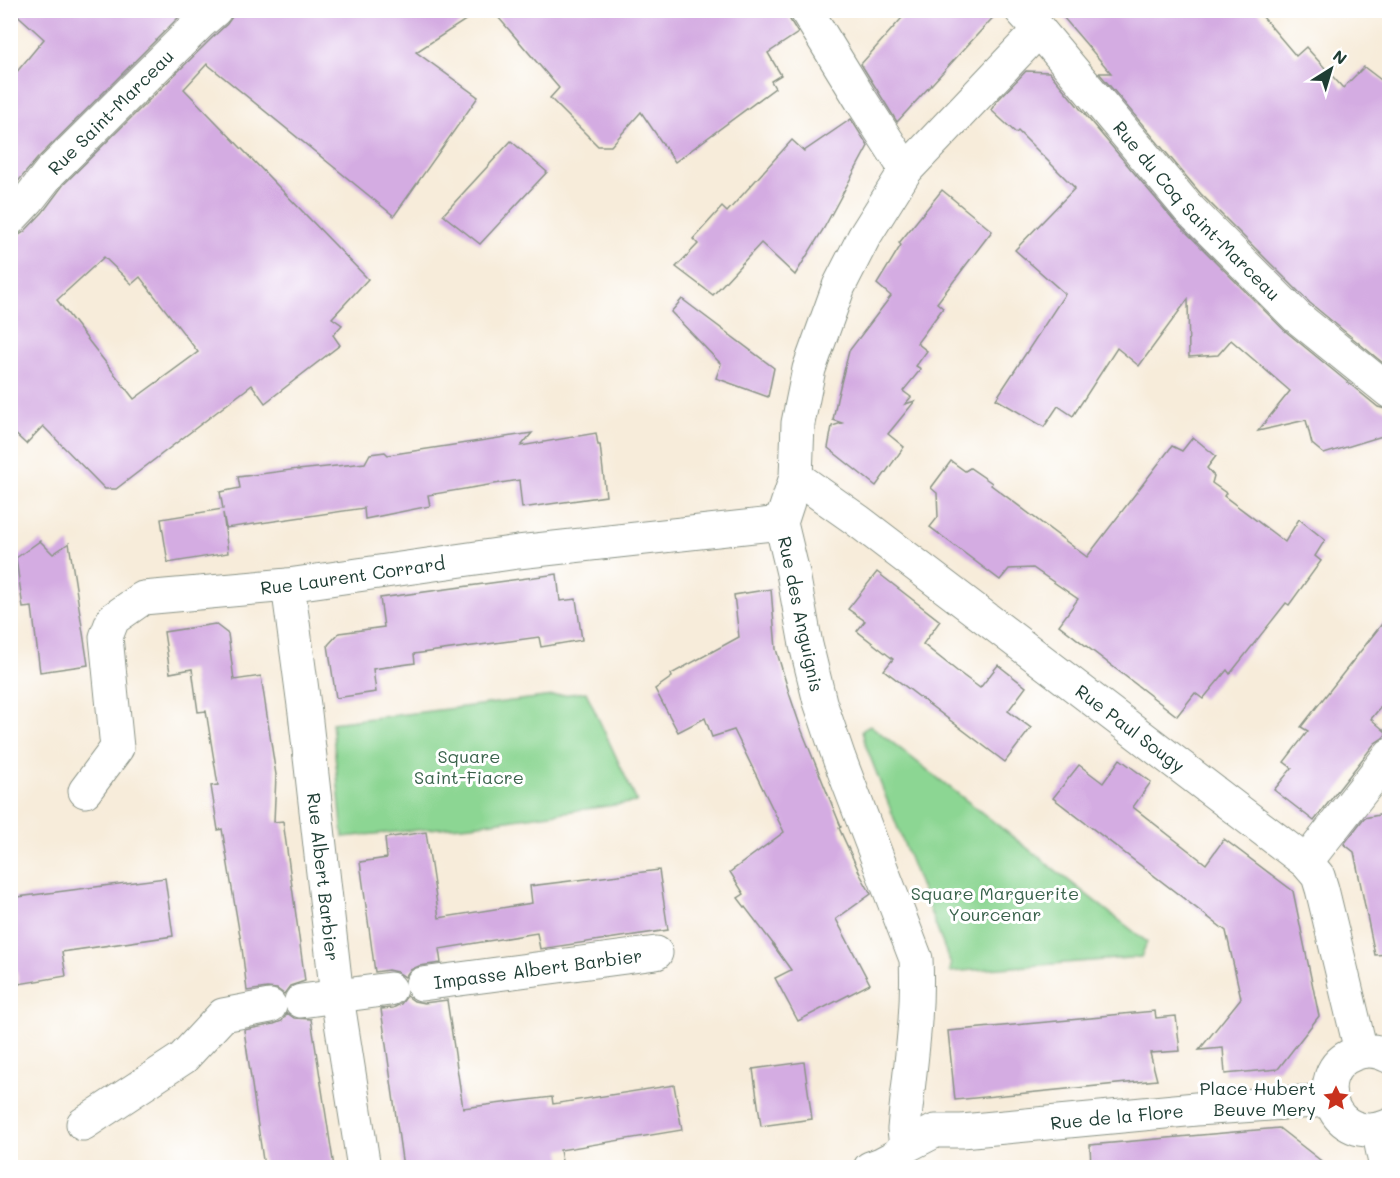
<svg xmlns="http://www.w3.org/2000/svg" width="1400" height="1178" viewBox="0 0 1400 1178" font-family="Mali,sans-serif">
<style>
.green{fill:#8cd693;stroke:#568a64;stroke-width:1.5}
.building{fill:#d4ace2;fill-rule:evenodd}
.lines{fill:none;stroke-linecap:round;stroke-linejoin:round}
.street-casing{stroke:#8b9487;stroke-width:35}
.street{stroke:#fff;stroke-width:33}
.labels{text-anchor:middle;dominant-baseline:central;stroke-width:6;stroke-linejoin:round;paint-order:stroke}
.street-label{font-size:18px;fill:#1f3d34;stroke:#fff}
.park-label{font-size:18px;fill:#3a634c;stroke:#fff}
.poi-label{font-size:18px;fill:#1f3d34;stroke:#fff;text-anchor:end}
</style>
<rect width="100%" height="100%" fill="#fff"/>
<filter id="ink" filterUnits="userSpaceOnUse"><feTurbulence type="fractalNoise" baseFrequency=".0167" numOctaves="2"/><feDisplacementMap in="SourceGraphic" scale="12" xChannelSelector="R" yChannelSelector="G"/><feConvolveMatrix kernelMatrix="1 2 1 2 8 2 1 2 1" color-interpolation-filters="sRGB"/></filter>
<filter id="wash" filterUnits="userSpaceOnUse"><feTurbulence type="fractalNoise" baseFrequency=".008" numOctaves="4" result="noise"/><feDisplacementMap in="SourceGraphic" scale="24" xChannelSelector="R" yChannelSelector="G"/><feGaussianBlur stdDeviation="1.35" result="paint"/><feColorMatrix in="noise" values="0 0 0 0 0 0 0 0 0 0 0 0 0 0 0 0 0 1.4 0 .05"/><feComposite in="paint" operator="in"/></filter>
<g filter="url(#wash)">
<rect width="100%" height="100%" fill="#f7ecda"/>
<g class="green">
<polygon points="586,692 637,802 472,825 343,837 332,723"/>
<polygon points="870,725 1147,942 1141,957 950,972 951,965 866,746 862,731"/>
</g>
<g id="blocks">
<g class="building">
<polygon points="12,10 186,10 37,159 10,191 10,80 44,39"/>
<path d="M233,10H481L416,52L478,97L394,216L207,64L184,89L368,279L332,318L342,325L333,335L340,345L265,403L252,385L116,489H105L43,426L26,444L10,429V237H16L24,232L43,212L64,184L213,37L227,24L232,17ZM104,257L132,284L140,277L198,352L134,399L57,300Z"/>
<polygon points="492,10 787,10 790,20 798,33 768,53 781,75 771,81 775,88 675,162 641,112 611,146 598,146 550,98 559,88"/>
<polygon points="909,10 1000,10 897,122 861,64"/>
<polygon points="1057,10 1257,10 1296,56 1306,47 1343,88 1364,67 1389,86 1389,368 1310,303 1201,194 1099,73 1111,73"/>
<polygon points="1026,71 1049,72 1173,219 1284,330 1378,407 1389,410 1389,434 1324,454 1312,444 1306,420 1258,431 1290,391 1231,340 1218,355 1189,357 1188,299 1139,366 1117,348 1073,416 1058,406 1044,427 996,399 1065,294 1015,250 1075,188 1018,131 1016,133 991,110 997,101"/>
<polygon points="851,119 868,146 824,228 795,275 761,243 713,295 676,267 698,244 693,239 722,207 727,212 792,140 804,151"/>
<polygon points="511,141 547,172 480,244 443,215"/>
<polygon points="942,190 992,231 937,303 943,308 917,343 927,351 916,366 921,369 903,391 911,397 905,404 915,401 888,434 904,447 876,486 828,448 832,426 842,423 833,420 837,399 849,351 891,296 877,284 901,245 899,243"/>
<polygon points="682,299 774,368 768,397 716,378 721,364 671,312"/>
<polygon points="532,433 521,446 596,433 598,445 600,445 606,496 522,508 519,480 428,495 430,506 365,519 364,508 226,528 223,513 228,553 168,563 161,519 223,509 220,492 240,488 238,477 298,469 298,470 365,463 370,454 385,452 388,455"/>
<polygon points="1193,437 1216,456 1207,468 1214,476 1212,483 1226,493 1224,496 1285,542 1299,519 1325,540 1315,556 1321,561 1289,605 1286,603 1230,674 1227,670 1203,699 1195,693 1177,716 1059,625 1078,599 1033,568 1009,569 1000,580 930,527 938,517 937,493 931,488 951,461 965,471 970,468 992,483 991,485 1087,557 1172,446 1182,451"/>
<polygon points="40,541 53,554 69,543 88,665 40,672 32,607 23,608 16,558"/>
<polygon points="877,572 940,621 923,644 957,671 980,688 998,665 1026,687 1008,711 1031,728 1005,762 884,670 893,659 857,631 865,621 848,609"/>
<polygon points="557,574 560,601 576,599 582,640 541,647 539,637 414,654 415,663 373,669 376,692 336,698 328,645 339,633 384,627 380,598"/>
<polygon points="771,589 776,649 790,696 802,731 841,827 839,828 861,876 871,894 836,919 870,984 798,1021 775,978 791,970 773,945 774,945 738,898 744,894 730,872 784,832 734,730 712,737 705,718 678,732 655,689 672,677 671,674 739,637 734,595"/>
<polygon points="1389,615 1389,697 1371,719 1387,733 1383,738 1375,743 1314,821 1274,790 1292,768 1284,762 1308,731 1301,727"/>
<polygon points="215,624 228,634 234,680 261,676 276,775 274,822 283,821 305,981 290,986 284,994 277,989 267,988 247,991 242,948 222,829 218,830 211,786 218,785 206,711 198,712 192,669 170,673 164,632"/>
<polygon points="1120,759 1151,782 1133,807 1206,864 1224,839 1293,891 1319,1016 1278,1069 1225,1074 1223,1048 1199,1050 1241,998 1226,931 1053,798 1079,765 1103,783"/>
<polygon points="1389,813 1389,954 1375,955 1354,852 1344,844 1364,818"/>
<polygon points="426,832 439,918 532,903 530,886 659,870 668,930 540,949 537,933 439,949 441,963 419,966 410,970 405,977 397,972 388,970 375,972 360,862 387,858 385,838"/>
<polygon points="165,878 173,936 62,952 66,976 19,984 10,935 10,898"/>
<polygon points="407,996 414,1001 424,1003 447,1000 463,1108 552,1097 553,1104 674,1085 682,1130 560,1150 563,1167 403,1167 381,1009 393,1008 401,1004"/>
<polygon points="1155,1011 1156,1018 1176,1016 1180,1051 1150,1053 1157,1080 955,1100 948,1031 1101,1017 1101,1016"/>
<polygon points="287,1013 294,1018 311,1019 334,1167 264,1167 244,1030 274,1024 282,1021"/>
<polygon points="804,1062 812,1119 761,1126 753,1069"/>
<polygon points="1279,1128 1329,1167 1091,1167 1090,1145"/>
</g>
</g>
</g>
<g filter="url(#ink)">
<use href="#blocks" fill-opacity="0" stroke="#8b9487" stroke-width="1.5"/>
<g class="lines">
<defs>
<g id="street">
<polyline points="806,10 861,100 906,170"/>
<path id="s1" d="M1021,10L1039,30L1187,207L1297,317L1390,392"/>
<path id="s2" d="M10,219L28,200L50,172L200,23L215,10"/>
<path id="s3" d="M796,477L857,520L1306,862L1318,876L1322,889L1361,1051"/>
<path id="s4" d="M288,585L305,713L337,997L364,1168"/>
<path id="s5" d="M85,791L117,748L106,637L113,619L143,598L288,585L518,552L781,523"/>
<polyline points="1306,862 1390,755"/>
<path id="s6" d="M422,984L656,953"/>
<polyline points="301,1001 390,989"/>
<path d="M1390,1057C1378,1050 1366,1049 1354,1054C1306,1072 1333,1150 1390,1125"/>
<polyline points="83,1124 183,1058 223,1015 270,1006"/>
<polyline points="1378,1129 1386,1168"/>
<path d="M906,1146L904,1129C909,1073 919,1016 916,959L839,758L820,702L806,645L793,573L781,523L796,477L798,423L809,369L839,286L864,237L906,170L1039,30"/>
<path id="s7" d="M870,1168L881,1164L896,1156L906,1146L935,1131H962L1196,1109L1330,1100"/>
</g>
</defs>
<use href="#street" class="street-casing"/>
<use href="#street" class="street"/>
</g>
</g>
<defs>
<symbol id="sight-bare" viewBox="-9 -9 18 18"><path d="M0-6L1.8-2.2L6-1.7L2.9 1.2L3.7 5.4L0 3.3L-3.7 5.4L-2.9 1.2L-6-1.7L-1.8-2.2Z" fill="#c8321e" stroke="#fff" stroke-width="2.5" paint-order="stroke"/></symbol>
</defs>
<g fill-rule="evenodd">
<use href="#sight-bare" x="1317" y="1079" width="38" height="38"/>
</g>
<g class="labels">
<g class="street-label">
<text stroke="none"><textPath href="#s2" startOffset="147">Rue Saint-Marceau</textPath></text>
<text stroke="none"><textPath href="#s1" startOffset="267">Rue du Coq Saint-Marceau</textPath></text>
<text stroke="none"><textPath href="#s5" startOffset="432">Rue Laurent Corrard</textPath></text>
<text transform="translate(801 614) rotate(78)">Rue des Anguignis</text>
<text stroke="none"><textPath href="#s3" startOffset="418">Rue Paul Sougy</textPath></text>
<text stroke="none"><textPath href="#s4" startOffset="294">Rue Albert Barbier</textPath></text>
<text stroke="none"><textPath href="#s6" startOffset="117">Impasse Albert Barbier</textPath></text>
<text stroke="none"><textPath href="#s7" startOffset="258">Rue de la Flore</textPath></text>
</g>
<g class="park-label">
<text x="469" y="756">Square<tspan x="469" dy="21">Saint-Fiacre</tspan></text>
<text x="995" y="893">Square Marguerite<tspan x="995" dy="21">Yourcenar</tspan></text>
</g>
<g class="poi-label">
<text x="1316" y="1088">Place Hubert<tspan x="1316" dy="21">Beuve Mery</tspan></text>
</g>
</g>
<rect width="1400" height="1178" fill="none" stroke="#fff" stroke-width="36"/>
<g transform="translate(1331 69) rotate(37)" stroke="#ffffff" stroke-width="4.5" paint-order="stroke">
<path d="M0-4.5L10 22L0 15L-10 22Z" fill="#1f3d34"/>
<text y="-9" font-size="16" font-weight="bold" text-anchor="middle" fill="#1f3d34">N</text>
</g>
</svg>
